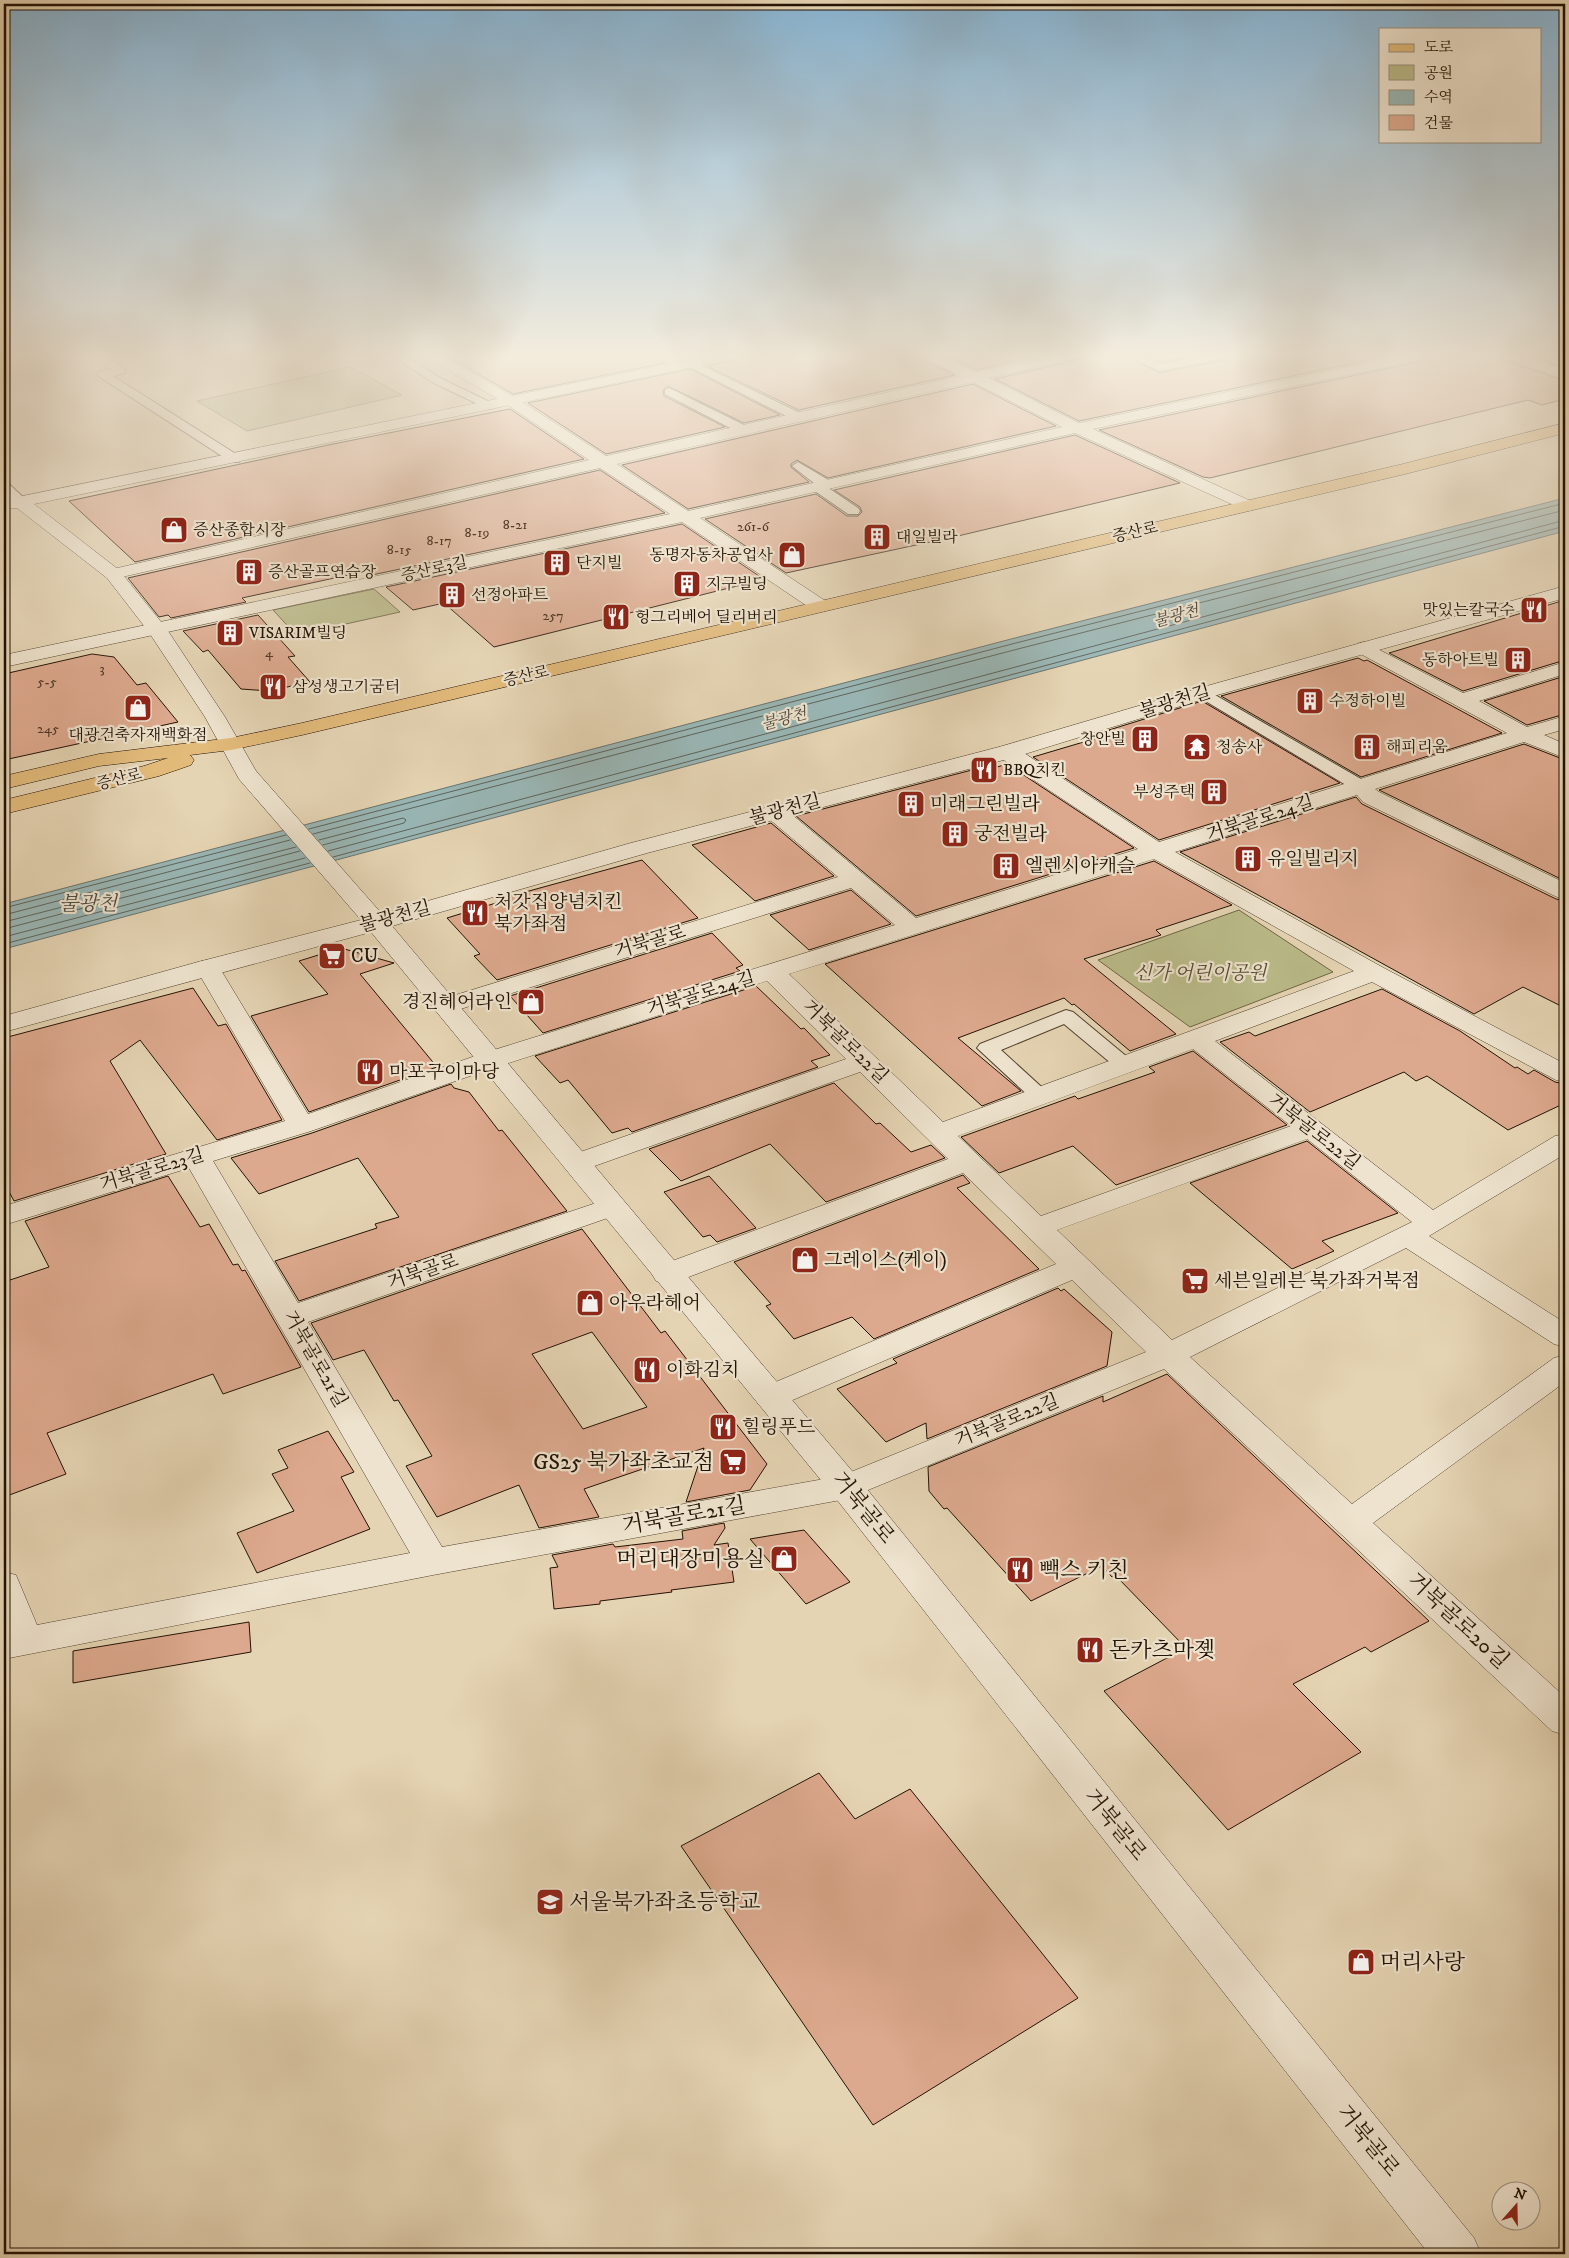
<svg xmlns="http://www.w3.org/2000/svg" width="1569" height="2258" viewBox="0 0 1569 2258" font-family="'IM FELL DW Pica','Noto Serif KR',serif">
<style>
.green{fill:#babb89;stroke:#6e6646}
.water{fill:#99b6b5;stroke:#69746e}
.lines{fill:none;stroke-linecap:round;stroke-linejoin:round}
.shore{stroke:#5e645c;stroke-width:1}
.building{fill:#dda98e;stroke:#221204;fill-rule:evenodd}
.service-casing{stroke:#534230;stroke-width:2}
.minor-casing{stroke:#534230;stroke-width:1}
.tertiary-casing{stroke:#534230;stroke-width:1}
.primary-casing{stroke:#221204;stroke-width:1}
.service{fill:#eee3ce;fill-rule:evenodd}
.minor{fill:#eee3ce;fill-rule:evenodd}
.tertiary{fill:#eee3ce;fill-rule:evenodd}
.primary{fill:#e2ba7a;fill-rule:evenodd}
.labels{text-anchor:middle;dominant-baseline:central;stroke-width:4.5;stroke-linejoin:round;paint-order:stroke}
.far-number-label{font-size:14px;fill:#513826}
.far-poi-label{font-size:16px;fill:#221204;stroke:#eee3ce;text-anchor:start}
.far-street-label{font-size:16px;fill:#221204;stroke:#eee3ce}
.far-water-label{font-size:16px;font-style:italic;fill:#4c4b42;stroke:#eee3ce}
.street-label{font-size:19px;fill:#221204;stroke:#eee3ce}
.poi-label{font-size:19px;fill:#221204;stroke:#eee3ce;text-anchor:start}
.park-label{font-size:19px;font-style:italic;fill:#574d33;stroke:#eee3ce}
.water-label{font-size:20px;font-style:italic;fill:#4c4b42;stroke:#eee3ce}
.near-poi-label{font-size:22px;fill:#221204;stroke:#eee3ce;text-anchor:start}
.near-street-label{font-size:22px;fill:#221204;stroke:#eee3ce}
</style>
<rect width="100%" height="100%" fill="#e5d4b3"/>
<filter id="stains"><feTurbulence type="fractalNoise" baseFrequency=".004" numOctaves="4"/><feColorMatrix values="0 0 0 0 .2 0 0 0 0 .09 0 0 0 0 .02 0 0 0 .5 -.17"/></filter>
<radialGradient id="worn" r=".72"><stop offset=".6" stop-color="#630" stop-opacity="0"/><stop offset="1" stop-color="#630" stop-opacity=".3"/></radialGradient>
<g class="green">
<polygon points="350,367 402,395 247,431 197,401"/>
<polygon points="374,589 400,612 296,635 273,610"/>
<polygon points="1239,910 1333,972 1190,1027 1098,960"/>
</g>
<polygon class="water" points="1565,498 1565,531 4,949 4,904 1011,639"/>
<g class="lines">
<g class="shore">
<polyline points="309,829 1012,644 1565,503"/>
<polyline points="313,834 1014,650 1565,510"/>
<polyline points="319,840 403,818 406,820 404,823 323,845"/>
<polyline points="328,851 1565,520"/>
<polyline points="333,857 1565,526"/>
<polyline points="4,908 286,835"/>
<polyline points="4,915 290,840"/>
<polyline points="4,922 296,847"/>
<polyline points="4,929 300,851"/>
<polyline points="4,937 305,858"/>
<polyline points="4,944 310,863"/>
</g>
</g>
<g class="building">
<polygon points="443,354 652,354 664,363 513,394"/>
<polygon points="740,354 921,354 924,360 955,375 799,410 707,366 731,361"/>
<polygon points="943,354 1047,354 976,370"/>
<polygon points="1080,354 1121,354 1160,373 1226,360 1234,354 1397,354 1079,421 995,379 1076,360"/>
<polygon points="1142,354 1203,354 1161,362"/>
<polygon points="1431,354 1501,354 1504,360 1565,381 1565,399 1542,405 1528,400 1210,478 1203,477 1099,430 1422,361"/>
<polygon points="1526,354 1565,354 1565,368"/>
<polygon points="690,369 780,415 744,423 668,386 663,390 664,396 725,427 606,454 528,403"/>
<polygon points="973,384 1056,426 828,478 797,460 791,464 791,467 809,482 688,509 622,465"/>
<polygon points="510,409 584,459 135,562 69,501 333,444"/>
<polygon points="1075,435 1180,483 958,536 786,573 705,519 816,494 847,516 858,516 862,512 860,507 834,490"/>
<polygon points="600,470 665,513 372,575 367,571 242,598 246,602 171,618 168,615 159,617 128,578"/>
<polygon points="682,524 762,578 751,581 753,582 494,647 444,603 413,610 386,587"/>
<polygon points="1565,600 1565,660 1463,691 1389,653"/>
<polygon points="258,615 295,656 288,657 310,682 269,691 241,689 208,650 203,652 183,631"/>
<polygon points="92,654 114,657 137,685 146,683 178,722 4,760 4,674"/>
<polygon points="1358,658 1364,661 1367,660 1502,733 1361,777 1221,696"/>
<polygon points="1565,676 1565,714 1527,725 1484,701"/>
<polygon points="1202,701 1340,783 1159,840 1033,757 1114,733 1109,730"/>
<polygon points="1524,744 1565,760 1565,881 1379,790"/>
<polygon points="1007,764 1134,848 916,916 796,816 991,765 994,768"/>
<polygon points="1356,797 1362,804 1556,899 1565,901 1565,1008 1523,987 1474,1014 1180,852"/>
<polygon points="771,823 834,876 755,901 692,845"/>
<polygon points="642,860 698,918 497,980 474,956 480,954 447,918 509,899 507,897"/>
<polygon points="1154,861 1232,905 1156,930 1161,935 1084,959 1176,1034 1130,1051 1074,1004 1072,1005 1064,998 958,1038 1021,1091 982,1106 825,964"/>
<polygon points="851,890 891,924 809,950 770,915"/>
<polygon points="712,933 743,965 736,968 740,971 543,1033 510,996"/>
<polygon points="341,948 394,963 360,974 437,1067 309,1112 251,1016 328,994 299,961"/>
<polygon points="756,986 801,1029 804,1028 830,1055 811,1061 818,1067 632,1132 628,1128 612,1133 568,1080 560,1083 535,1056"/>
<polygon points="193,988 218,1026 226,1024 282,1120 217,1140 140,1040 110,1061 166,1154 14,1201 4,1182 4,1038"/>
<polygon points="1382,989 1460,1031 1515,1068 1517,1067 1528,1074 1534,1070 1555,1082 1565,1084 1565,1103 1508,1130 1427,1076 1416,1081 1404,1072 1310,1112 1220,1042 1249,1032 1255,1036"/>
<polygon points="1193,1051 1287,1125 1116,1185 1073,1146 999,1173 961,1137 1075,1096 1078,1099 1155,1072 1149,1067"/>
<polygon points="834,1083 876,1124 880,1123 911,1152 931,1145 945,1158 826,1202 770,1144 681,1181 649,1149"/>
<polygon points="451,1084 454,1088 469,1092 499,1131 502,1130 567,1211 299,1301 275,1261 377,1228 375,1224 399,1217 358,1158 259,1194 231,1158 312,1133"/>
<polygon points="1307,1141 1398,1213 1322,1241 1334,1251 1292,1269 1190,1183"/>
<polygon points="963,1175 970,1183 957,1188 1039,1269 874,1339 852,1317 794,1339 766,1306 771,1304 734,1262"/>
<polygon points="168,1176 200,1227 209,1224 233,1265 238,1264 242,1271 245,1270 301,1367 223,1394 213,1374 47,1433 66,1474 4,1497 4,1282 49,1267 25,1221"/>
<polygon points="709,1176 756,1228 717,1242 710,1235 703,1237 664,1192"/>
<path d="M582,1229L661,1333L665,1331L767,1464L750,1490L686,1502L704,1448L584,1489L599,1517L539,1528L519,1485L437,1517L406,1466L432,1456L398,1400L394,1401L364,1350L333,1360L311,1323ZM592,1332L647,1407L583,1429L532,1354Z"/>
<polygon points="1058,1288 1061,1291 1064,1289 1112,1332 1107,1366 927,1439 926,1423 886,1442 837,1389 897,1363 893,1359"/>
<polygon points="1167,1374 1429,1621 1371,1652 1365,1647 1293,1684 1361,1752 1228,1830 1104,1691 1186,1648 1115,1575 1112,1577 1102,1566 1031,1601 947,1508 944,1509 929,1491 928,1467 1103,1396 1103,1402"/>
<polygon points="328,1431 354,1472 341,1477 370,1529 257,1573 237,1533 294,1511 272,1474 288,1468 278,1450"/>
<polygon points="724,1523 725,1528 714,1545 728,1543 734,1582 671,1590 672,1592 600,1601 600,1604 554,1609 550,1568 558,1567 552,1555 613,1544 615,1547 683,1539 682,1531"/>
<polygon points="804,1530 850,1582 806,1604 750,1539"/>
<polygon points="249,1622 251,1652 73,1683 73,1651"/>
<polygon points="819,1773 855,1819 910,1789 1078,1998 873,2125 681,1846"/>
</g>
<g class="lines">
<defs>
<g id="service">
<polygon points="92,355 105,355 125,369 125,373 113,376 239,456 241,459 239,462 231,462 98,376 98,372 111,369"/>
<polygon points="391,355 404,355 442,379 496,405 490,409 486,408 434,383"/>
<polygon points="654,355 668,355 685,365 683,367 675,367"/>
<polygon points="1123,355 1138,355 1161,364 1211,355 1232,355 1226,358 1160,371"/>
<polygon points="690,360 802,414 804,417 798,421 794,420 686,365 686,361"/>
<polygon points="669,388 746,426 748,429 746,432 738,432 665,394 665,390"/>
<polygon points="798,462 830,481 831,484 827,487 858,508 860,511 858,514 848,514 812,489 811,486 814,483 792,466"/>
<polygon points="4,483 9,484 25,499 27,502 25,505 15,505 4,494"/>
<polygon points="1203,688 1368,783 1370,787 1368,791 1356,791 1197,696 1195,693"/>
<polygon points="1066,1010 1073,1012 1132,1061 1135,1065 1132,1069 1125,1071 1118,1069 1064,1024 1001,1050 1047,1092 1050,1096 1047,1100 1040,1102 1033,1100 977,1048 980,1044"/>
</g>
<g id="minor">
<path d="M423,355H440L516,398L606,456L960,376L925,358L923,355H940L976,372L1054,355H1078L1076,358L989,378L1079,423L1404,355H1429L1422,359L1093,429L1253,502L1256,506L1253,510L1247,511L1075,433L700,518L827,602L829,606L827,610H813L682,522L4,667V655L670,514L600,468L113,579L107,578L104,574L107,570L113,569L589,460L506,404ZM973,382L1062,427L688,511L617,464Z"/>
<polygon points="1503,355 1522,355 1565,370 1565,379 1505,358"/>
<path d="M1364,642L1463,693L1565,662V674L1479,701L1527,727L1565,716V729L1544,735L1565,744V758L1524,742L1375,789L1379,792L1565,883V899L1557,897L1363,802L1357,795L1175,852L1382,967L1565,1064V1082L1556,1080L1372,982L1215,1041L1433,1210L1555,1136L1565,1134V1154L1429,1236L1565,1323V1347L1554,1344L1406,1248L1190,1357L1352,1504L1554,1358L1565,1355V1382L1373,1523L1565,1697V1735L1552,1731L1164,1369L846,1499L433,1575L4,1659V1572L16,1575L37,1625L410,1553L189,1168L4,1225V1206L285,1121L195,967L198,962L207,960L216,962L308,1114L481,1054L895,925L851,888L454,1011L445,1014L436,1011L432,1006L436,1001L838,877L768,818L765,813L768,808L776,806L784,808L916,918L1138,849L999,757L996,752L999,747L1007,746L1015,747L1159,842L1507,733L1357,652L1354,648L1357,644ZM1154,859L1354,971L943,1122L789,974ZM767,981L846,1059L566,1157L562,1163L566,1169L576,1172L586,1169L860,1072L948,1159L656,1267L652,1274L656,1281L667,1284L678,1281L963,1173L1056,1264L759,1389L754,1397L759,1405L770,1408L781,1405L1072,1280L1146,1352L841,1476L442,1547L308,1322L622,1213L626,1207L622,1201L612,1198L602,1201L298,1303L213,1161L311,1131L499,1066ZM1193,1049L1291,1126L1041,1216L958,1136ZM1307,1139L1412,1222L1172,1340L1057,1230Z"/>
</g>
<polygon id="tertiary" points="712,355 738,355 731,359 34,504 119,570 166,628 225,717 256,771 382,914 631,843 999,747 1196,689 1565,586 1565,598 1210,697 1015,757 647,853 392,926 858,1478 1474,2238 1481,2254 1429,2254 834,1496 371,932 4,1032 4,1016 198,962 361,920 239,779 205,717 148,631 107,578 17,508 4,508 4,500"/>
<polygon id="primary" points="1565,423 1565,433 1405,474 302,735 231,750 190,755 194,760 191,765 159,776 4,814 4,800 144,766 168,758 99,766 4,789 4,776 99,754 231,738 302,723 1403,464"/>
</defs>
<use href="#service" class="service-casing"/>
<use href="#minor" class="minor-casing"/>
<use href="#tertiary" class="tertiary-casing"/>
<use href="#primary" class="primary-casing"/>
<use href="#service" class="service"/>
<use href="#minor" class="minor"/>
<use href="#tertiary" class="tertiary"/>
<use href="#primary" class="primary"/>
</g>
<linearGradient id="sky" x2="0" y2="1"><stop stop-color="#88b5d4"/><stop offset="0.53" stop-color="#f3ecdd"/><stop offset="1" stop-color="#f3ecdd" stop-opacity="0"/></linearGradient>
<rect width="1569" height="671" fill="url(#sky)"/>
<defs>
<symbol id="shop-square" viewBox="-11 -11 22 22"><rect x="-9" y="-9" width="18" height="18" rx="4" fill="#8f2418" stroke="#eee3ce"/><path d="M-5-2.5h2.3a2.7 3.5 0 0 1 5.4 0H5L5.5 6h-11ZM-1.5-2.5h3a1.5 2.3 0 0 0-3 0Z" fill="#fff"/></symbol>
<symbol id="building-square" viewBox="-11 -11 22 22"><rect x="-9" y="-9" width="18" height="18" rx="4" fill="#8f2418" stroke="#eee3ce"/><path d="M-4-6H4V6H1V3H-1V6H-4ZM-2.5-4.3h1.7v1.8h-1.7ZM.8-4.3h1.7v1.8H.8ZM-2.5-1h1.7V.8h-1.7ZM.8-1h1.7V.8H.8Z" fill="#fff"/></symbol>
<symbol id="restaurant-square" viewBox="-11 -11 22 22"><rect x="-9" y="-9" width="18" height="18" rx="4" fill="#8f2418" stroke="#eee3ce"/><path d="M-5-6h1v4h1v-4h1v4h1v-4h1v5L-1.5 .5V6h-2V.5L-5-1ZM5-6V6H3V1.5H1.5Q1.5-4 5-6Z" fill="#fff"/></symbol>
<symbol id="temple-square" viewBox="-11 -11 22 22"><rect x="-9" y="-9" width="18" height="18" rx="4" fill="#8f2418" stroke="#eee3ce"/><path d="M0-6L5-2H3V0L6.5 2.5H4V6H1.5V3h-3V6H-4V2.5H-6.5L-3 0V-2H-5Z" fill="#fff"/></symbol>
<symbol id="supermarket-square" viewBox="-11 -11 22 22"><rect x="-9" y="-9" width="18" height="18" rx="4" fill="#8f2418" stroke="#eee3ce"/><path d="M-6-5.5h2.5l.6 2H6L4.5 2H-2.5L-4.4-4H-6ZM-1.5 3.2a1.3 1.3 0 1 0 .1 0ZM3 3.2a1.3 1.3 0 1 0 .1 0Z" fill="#fff"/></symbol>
<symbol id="school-square" viewBox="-11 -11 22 22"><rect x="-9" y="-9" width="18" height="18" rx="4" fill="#8f2418" stroke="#eee3ce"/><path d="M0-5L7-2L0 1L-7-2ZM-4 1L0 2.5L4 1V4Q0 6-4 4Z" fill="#fff"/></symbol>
</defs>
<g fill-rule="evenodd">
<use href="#shop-square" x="158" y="514" width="32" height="32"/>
<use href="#building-square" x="861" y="521" width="32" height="32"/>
<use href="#shop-square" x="776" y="539" width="32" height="32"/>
<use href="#building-square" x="541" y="547" width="32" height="32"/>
<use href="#building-square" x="233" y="556" width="32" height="32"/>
<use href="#building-square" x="671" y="568" width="32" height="32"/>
<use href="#building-square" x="436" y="579" width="32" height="32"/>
<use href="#restaurant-square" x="1518" y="594" width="32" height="32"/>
<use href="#restaurant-square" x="600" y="601" width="32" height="32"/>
<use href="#building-square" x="214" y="617" width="32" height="32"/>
<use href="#building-square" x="1502" y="644" width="32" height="32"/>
<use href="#restaurant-square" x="257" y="671" width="32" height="32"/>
<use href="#building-square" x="1294" y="685" width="32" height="32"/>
<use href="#shop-square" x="122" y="692" width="32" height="32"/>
<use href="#building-square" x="1129" y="723" width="32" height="32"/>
<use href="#temple-square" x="1181" y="731" width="32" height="32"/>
<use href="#building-square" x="1351" y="731" width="32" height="32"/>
<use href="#restaurant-square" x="968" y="754" width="32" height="32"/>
<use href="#building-square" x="1198" y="776" width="32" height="32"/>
<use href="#building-square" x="895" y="788" width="32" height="32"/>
<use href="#building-square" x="939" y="818" width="32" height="32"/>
<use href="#building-square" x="1232" y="843" width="32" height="32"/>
<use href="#building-square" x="990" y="850" width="32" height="32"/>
<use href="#restaurant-square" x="459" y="897" width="32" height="32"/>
<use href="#supermarket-square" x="316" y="940" width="32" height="32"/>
<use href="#shop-square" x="515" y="986" width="32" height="32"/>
<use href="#restaurant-square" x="354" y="1056" width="32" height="32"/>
<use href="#shop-square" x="789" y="1244" width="32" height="32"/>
<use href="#supermarket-square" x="1179" y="1265" width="32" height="32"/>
<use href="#shop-square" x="574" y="1287" width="32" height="32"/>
<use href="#restaurant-square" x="631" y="1354" width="32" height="32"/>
<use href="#restaurant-square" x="707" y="1411" width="32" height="32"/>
<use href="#supermarket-square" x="717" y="1446" width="32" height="32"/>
<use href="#shop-square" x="768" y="1543" width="32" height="32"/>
<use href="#restaurant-square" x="1004" y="1554" width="32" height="32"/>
<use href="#restaurant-square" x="1074" y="1634" width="32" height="32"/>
<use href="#school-square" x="534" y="1886" width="32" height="32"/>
<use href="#shop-square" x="1345" y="1946" width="32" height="32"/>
</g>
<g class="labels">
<g class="far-number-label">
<text x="515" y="525">8-21</text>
<text x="753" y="527">261-6</text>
<text x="477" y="533">8-19</text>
<text x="439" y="541">8-17</text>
<text x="399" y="550">8-15</text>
<text x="553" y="616">257</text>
<text x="269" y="653">4</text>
<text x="102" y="669">3</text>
<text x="47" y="682">5-5</text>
<text x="48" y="729">245</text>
</g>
<g class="far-poi-label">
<text x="193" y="530">증산종합시장</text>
<text x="896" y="537">대일빌라</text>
<text x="773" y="555" text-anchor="end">동명자동차공업사</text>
<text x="576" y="563">단지빌</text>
<text x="268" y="572">증산골프연습장</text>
<text x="706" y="584">지구빌딩</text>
<text x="471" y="595">선정아파트</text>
<text x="1515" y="610" text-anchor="end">맛있는칼국수</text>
<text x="635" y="617">헝그리베어 딜리버리</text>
<text x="249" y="633">VISARIM빌딩</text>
<text x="1499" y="660" text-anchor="end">동하아트빌</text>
<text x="292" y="687">삼성생고기굼터</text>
<text x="1329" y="701">수정하이빌</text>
<text x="138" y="735" text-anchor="middle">대광건축자재백화점</text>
<text x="1126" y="739" text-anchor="end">창안빌</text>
<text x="1216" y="747">청송사</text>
<text x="1386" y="747">해피리움</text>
<text x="1003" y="770">BBQ치킨</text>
<text x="1195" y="792" text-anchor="end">부성주택</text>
</g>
<g class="far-street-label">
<text transform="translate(1135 532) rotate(-13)">증산로</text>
<text transform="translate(434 569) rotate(-12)">증산로3길</text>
<text transform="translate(526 676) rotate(-13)">증산로</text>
<text transform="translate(119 779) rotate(-14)">증산로</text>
</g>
<g class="far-water-label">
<text transform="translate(1176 616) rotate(-15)">불광천</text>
<text transform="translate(784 719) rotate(-15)">불광천</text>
</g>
<g class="street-label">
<text transform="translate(1175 702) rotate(-17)">불광천길</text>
<text transform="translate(785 810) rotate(-15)">불광천길</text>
<text transform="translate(1260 819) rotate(-18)">거북골로24길</text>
<text transform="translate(395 917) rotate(-15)">불광천길</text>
<text transform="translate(650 942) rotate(-17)">거북골로</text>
<text transform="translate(701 994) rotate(-17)">거북골로24길</text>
<text transform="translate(845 1042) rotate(44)">거북골로22길</text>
<text transform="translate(1314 1132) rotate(38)">거북골로22길</text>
<text transform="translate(152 1170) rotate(-17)">거북골로23길</text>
<text transform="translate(423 1272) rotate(-19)">거북골로</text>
<text transform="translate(315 1359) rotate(60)">거북골로21길</text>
<text transform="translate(1007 1421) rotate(-22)">거북골로22길</text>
</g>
<g class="poi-label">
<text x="930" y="804">미래그린빌라</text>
<text x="974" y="834">궁전빌라</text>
<text x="1267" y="859">유일빌리지</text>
<text x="1025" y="866">엘렌시아캐슬</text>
<text x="494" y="902">처갓집양념치킨<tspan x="494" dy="22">북가좌점</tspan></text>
<text x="351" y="956">CU</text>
<text x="512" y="1002" text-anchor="end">경진헤어라인</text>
<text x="389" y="1072">마포구이마당</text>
<text x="824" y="1260">그레이스(케이)</text>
<text x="1214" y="1281">세븐일레븐 북가좌거북점</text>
<text x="609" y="1303">아우라헤어</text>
<text x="666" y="1370">이화김치</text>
<text x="742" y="1427">힐링푸드</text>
</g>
<g class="park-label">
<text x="1200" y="973">신가 어린이공원</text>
</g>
<g class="water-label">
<text x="88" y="904">불광천</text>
</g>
<g class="near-poi-label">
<text x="714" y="1462" text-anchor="end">GS25 북가좌초교점</text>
<text x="765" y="1559" text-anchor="end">머리대장미용실</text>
<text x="1039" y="1570">빽스 키친</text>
<text x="1109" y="1650">돈카츠마졪</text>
<text x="569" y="1902">서울북가좌초등학교</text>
<text x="1380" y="1962">머리사랑</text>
</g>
<g class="near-street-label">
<text transform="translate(863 1508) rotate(51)">거북골로</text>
<text transform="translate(684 1516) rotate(-10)">거북골로21길</text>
<text transform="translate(1458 1621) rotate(43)">거북골로20길</text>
<text transform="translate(1115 1825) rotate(51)">거북골로</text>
<text transform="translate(1368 2141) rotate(51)">거북골로</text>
</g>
</g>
<rect width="1569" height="2258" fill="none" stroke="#e5d4b3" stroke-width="20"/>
<rect x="5" y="5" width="1559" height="2248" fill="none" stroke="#221204" stroke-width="2.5"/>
<rect x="10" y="10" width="1549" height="2238" fill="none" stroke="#221204"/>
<rect x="1379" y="28" width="162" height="115" fill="#eee3ce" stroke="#9c8f7d"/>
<rect x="1389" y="44" width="25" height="8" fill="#e2ba7a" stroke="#9c8f7d"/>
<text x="1424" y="52" font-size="15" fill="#221204">도로</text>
<rect x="1389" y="65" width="25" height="15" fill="#babb89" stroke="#9c8f7d"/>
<text x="1424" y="78" font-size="15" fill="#221204">공원</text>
<rect x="1389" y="90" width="25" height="15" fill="#99b6b5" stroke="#9c8f7d"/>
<text x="1424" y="102" font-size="15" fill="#221204">수역</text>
<rect x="1389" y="115" width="25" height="15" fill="#dda98e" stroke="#9c8f7d"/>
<text x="1424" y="128" font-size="15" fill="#221204">건물</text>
<g transform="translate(1516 2206) rotate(20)"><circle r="24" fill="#eee3ce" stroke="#9c8f7d"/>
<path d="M0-4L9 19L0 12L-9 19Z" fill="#8f2418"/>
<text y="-8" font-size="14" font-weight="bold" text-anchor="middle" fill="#221204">N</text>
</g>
<rect width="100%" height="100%" filter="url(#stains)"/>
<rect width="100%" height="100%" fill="url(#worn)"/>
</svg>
